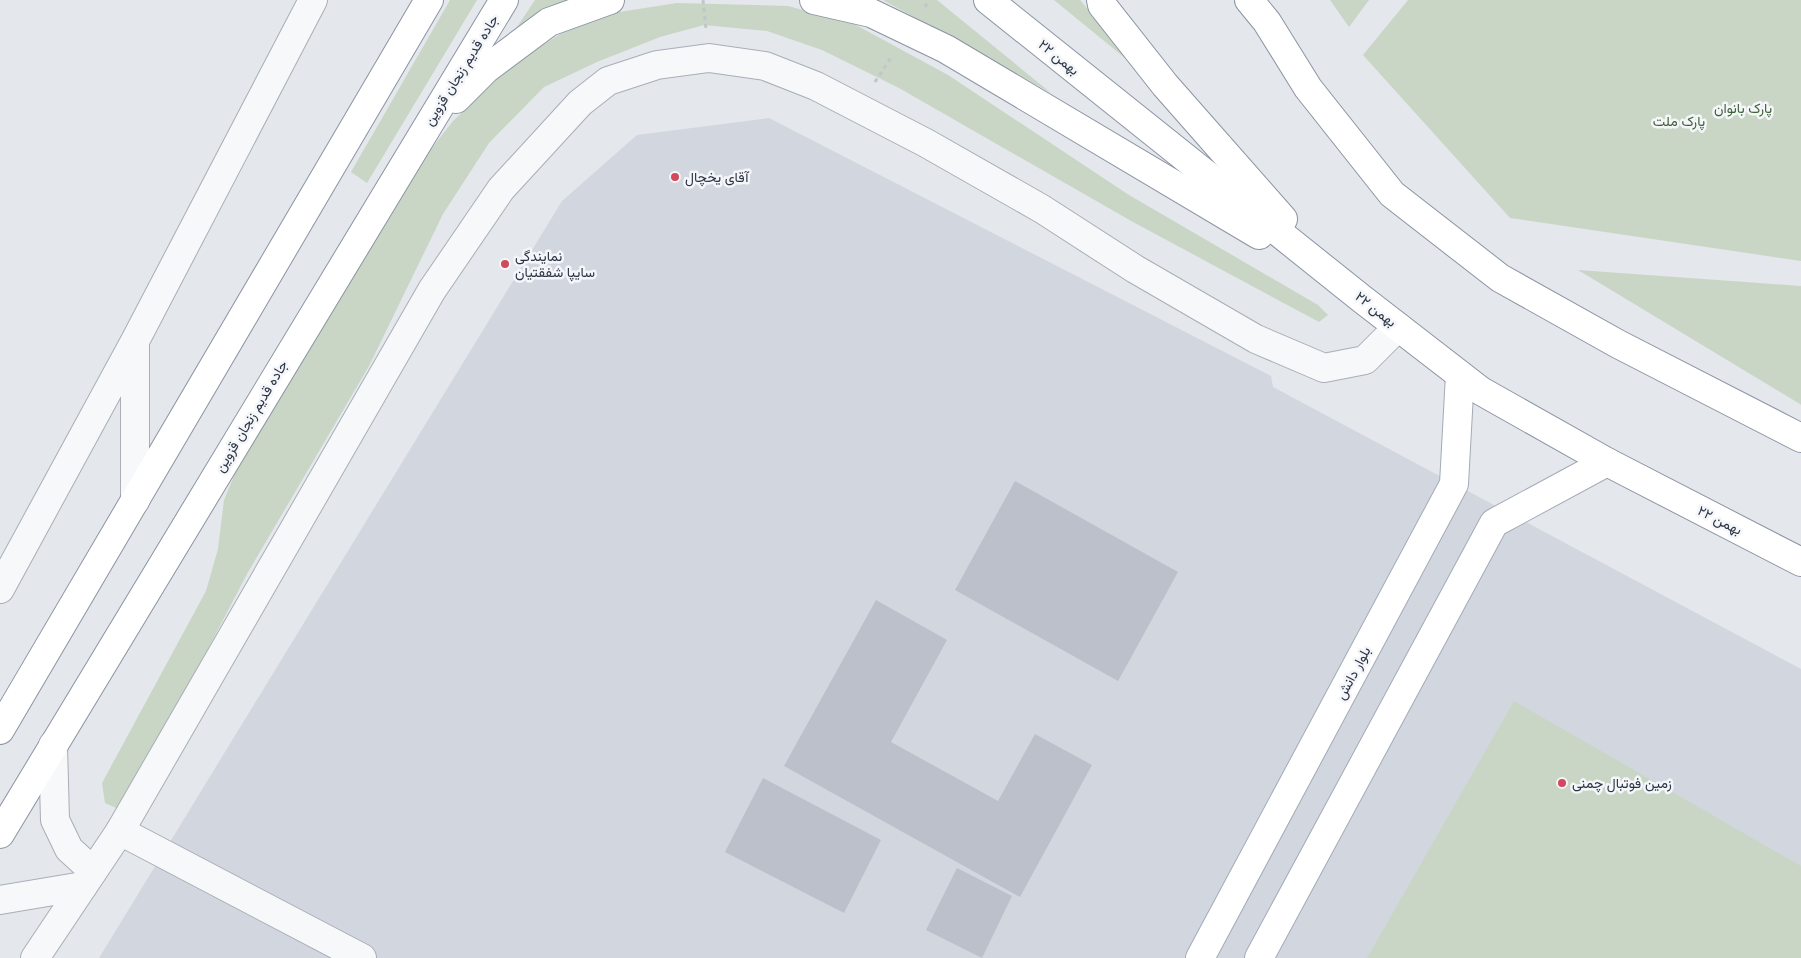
<svg xmlns="http://www.w3.org/2000/svg" width="1801" height="958" viewBox="0 0 1801 958" font-family="Mulish,Vazirmatn,sans-serif">
<style>
.built{fill:#d2d6de}
.green{fill:#c9d6c5}
.building{fill:#bbc0ca}
.lines{fill:none;stroke-linecap:round;stroke-linejoin:round}
.minor-casing{stroke:#a9aeb7;stroke-width:30}
.major-casing{stroke:#a3abb8;stroke-width:30}
.highway-casing{stroke:#8b94a3;stroke-width:30}
.path{stroke:#c2c5cb;stroke-width:3;stroke-dasharray:4 4;stroke-linecap:butt}
.minor{stroke:#f7f8fa;stroke-width:28}
.major{stroke:#fff;stroke-width:28}
.highway{stroke:#fff;stroke-width:28}
.poi-dot{fill:#d1495b;stroke:#f4f6f9;stroke-width:2}
.labels{text-anchor:middle;dominant-baseline:central;stroke-width:5;stroke-linejoin:round;paint-order:stroke}
.street-label{font-size:14px;fill:#2b3445;stroke:#f4f6f9}
.park-label{font-size:14px;fill:#3f6138;stroke:#f4f6f9}
.poi-label{font-size:14px;fill:#2b3445;stroke:#f4f6f9;text-anchor:start}
</style>
<rect width="100%" height="100%" fill="#e4e7ec"/>
<polygon class="built" points="769,118 1271,376 1273,387 1801,669 1801,958 99,958 562,201 637,135"/>
<g class="green">
<polygon points="450,0 477,0 367,183 351,172"/>
<polygon points="535,0 573,0 511,36"/>
<polygon points="883,0 937,0 1051,93"/>
<polygon points="1054,0 1080,0 1136,67"/>
<polygon points="1330,0 1369,0 1349,27"/>
<polygon points="1408,0 1801,0 1801,261 1510,218 1363,55"/>
<polygon points="677,3 788,6 854,24 948,75 1129,195 1318,305 1328,315 1319,322 1133,222 899,88 822,50 767,31 704,25 660,37 597,62 544,87 489,143 443,214 369,366 247,574 135,789 121,810 105,803 102,783 206,591 218,549 224,500 246,447 413,172 453,121 514,63 562,33 613,13"/>
<polygon points="1578,270 1801,286 1801,405 1800,404"/>
<polygon points="1514,701 1801,866 1801,958 1367,958"/>
</g>
<g class="building">
<polygon points="1015,481 1178,572 1118,681 955,590"/>
<polygon points="876,600 947,640 891,742 998,801 1035,734 1092,765 1020,897 784,766"/>
<polygon points="763,778 881,840 844,913 725,852"/>
<polygon points="957,868 1012,896 982,958 926,930"/>
</g>
<g class="lines">
<defs>
<g id="minor">
<polyline points="135,345 135,501"/>
<polyline points="0,589 135,341 313,0"/>
<polyline points="53,745 55,820 69,849 93,871"/>
<polyline points="120,831 362,958"/>
<polyline points="0,900 83,886"/>
<polyline points="35,958 120,831 432,290 501,189 580,103 608,81 657,65 709,58 765,66 816,86 926,143 1042,209 1135,269 1256,339 1324,368 1365,360 1398,327"/>
</g>
<g id="major">
<polyline points="1200,958 1454,484 1460,375"/>
<polyline points="1259,958 1494,523 1607,462"/>
</g>
<g id="highway">
<polyline points="814,0 871,13 946,49 1259,235"/>
<polyline points="988,0 1362,299 1481,391 1607,462 1801,562"/>
<polyline points="1101,0 1102,5 1165,85 1283,219"/>
<polyline points="1249,0 1267,22 1308,88 1392,194 1500,278 1618,344 1801,438"/>
<polyline points="456,99 486,69 549,22 610,0"/>
<polyline points="0,730 429,0"/>
<polyline points="0,834 504,0"/>
</g>
</defs>
<use href="#minor" class="minor-casing"/>
<use href="#major" class="major-casing"/>
<use href="#highway" class="highway-casing"/>
<g class="path">
<polyline points="703,0 706,29"/>
<polyline points="925,7 929,0"/>
<polyline points="875,82 892,56"/>
</g>
<use href="#minor" class="minor"/>
<use href="#major" class="major"/>
<use href="#highway" class="highway"/>
</g>
<g class="poi-dot">
<circle cx="675" cy="177" r="5"/>
<circle cx="505" cy="264" r="5"/>
<circle cx="1562" cy="783" r="5"/>
</g>
<g class="labels">
<g class="street-label">
<text transform="translate(1059 57) rotate(39)">۲۲ بهمن</text>
<text transform="translate(461 70) rotate(-58)">جاده قدیم زنجان قزوین</text>
<text transform="translate(1376 309) rotate(38)">۲۲ بهمن</text>
<text transform="translate(251 416) rotate(-59)">جاده قدیم زنجان قزوین</text>
<text transform="translate(1720 520) rotate(27)">۲۲ بهمن</text>
<text transform="translate(1353 673) rotate(-62)">بلوار دانش</text>
</g>
<g class="park-label">
<text x="1743" y="108">پارک بانوان</text>
<text x="1679" y="121">پارک ملت</text>
</g>
<g class="poi-label">
<text x="685" y="177">آقای یخچال</text>
<text x="515" y="256">نمایندگی<tspan x="515" dy="16">سایپا شفقتیان</tspan></text>
<text x="1572" y="783">زمین فوتبال چمنی</text>
</g>
</g>
</svg>
